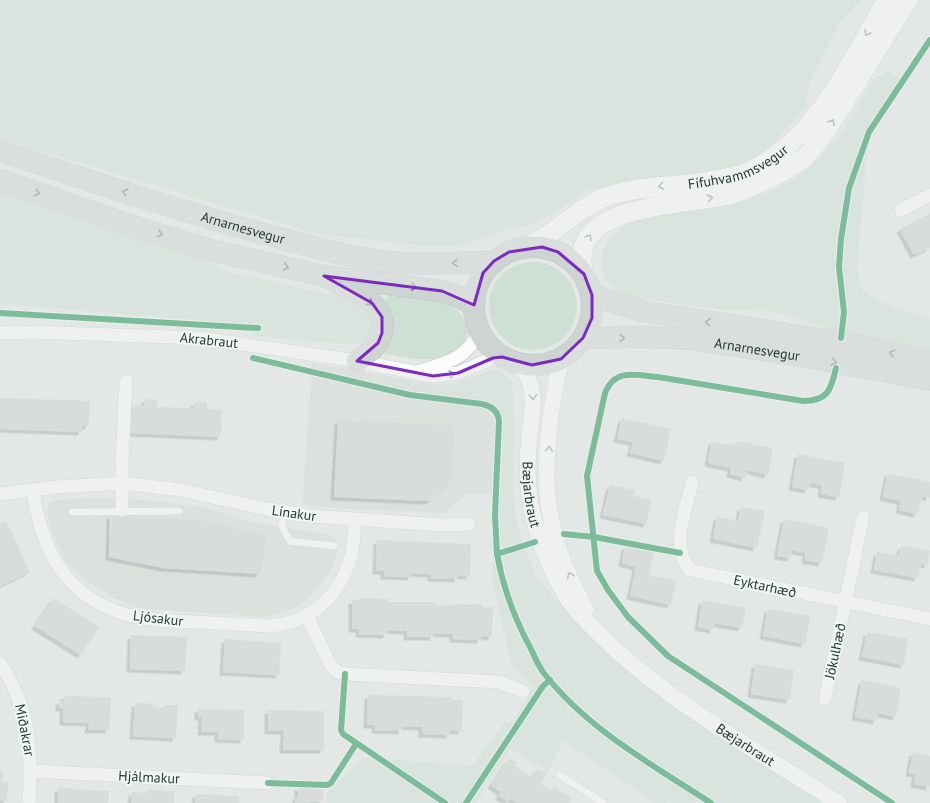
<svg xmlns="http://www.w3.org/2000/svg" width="930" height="803" viewBox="0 0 930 803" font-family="'PT Sans',sans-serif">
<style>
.built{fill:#d2d9d6}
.green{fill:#cee0d4}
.building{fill:#cbcfce;filter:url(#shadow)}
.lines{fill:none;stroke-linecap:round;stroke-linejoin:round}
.service-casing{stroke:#c0c5c3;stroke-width:8}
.minor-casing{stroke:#c0c5c3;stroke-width:14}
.tertiary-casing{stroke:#c0c5c3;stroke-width:17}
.secondary-casing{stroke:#c0c6c3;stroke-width:20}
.primary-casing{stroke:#bcc4c2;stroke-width:22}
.service{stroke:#fbfcfb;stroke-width:7}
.minor{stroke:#fbfcfb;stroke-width:13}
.tertiary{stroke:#fbfcfb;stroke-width:16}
.secondary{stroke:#fbfcfb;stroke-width:19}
.primary{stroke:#ced4d2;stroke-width:21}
.cycleway-casing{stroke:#f1f7f5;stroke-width:8}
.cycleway{stroke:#00873e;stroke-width:6}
.oneway{stroke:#8f9b98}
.oneway2{stroke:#707f7c}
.marked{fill:none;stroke:#7b2cbf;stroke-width:3;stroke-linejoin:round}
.labels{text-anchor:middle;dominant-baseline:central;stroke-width:4;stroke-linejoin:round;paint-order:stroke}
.street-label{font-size:14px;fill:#233a35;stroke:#f1f7f5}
</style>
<defs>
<filter id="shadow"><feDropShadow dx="-3.5" dy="3.5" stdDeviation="0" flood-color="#0004"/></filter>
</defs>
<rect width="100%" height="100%" fill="#e3e8e6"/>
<g class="built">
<polygon points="312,363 434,384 431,389 477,396 499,406 503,425 496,495 466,494 445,513 345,509 302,505"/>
<polygon points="89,498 125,498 197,506 253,522 333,536 337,542 337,554 329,574 309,597 295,608 263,617 144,609 114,598 81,577 65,560 50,527 47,513 48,506 50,502 56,500"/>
</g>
<g class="green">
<polygon points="0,0 861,0 840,22 809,83 806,107 765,153 729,171 621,183 587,191 556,212 529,225 509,228 472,242 456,246 423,246 317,234 0,139"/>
<polygon points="888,69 903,82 869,132 857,267 860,284 863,291 872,297 899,310 930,319 930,356 839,333 789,315 766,311 723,310 632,297 618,292 611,285 605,277 601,263 603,251 611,236 623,227 648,217 734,204 762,195 790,182 816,162 842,133 871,84"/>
<path d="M0,192L91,224L204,259L228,272L352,299L375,318C371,338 371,343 349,345L257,336L245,324L0,304Z"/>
<circle cx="533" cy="306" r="44"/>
<path d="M389,296C406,297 428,296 444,302C471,313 477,347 446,356C425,363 402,357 382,353C391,331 396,322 385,300Z"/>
<polygon points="499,370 512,381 514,403 513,496 518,528 536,577 594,641 710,732 827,803 673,803 669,801 666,803 657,803 564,741 548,772 510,749 476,803 327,803 327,794 363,757 472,766 505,722 512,724 534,686 512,666 492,581 493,534 503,425 499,406 477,396 430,389 434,384 457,383 487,371"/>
</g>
<g class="building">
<polygon points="930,213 930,248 914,255 900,229"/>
<polygon points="0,398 90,401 89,426 82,426 82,432 0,429"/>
<polygon points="145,399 157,400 157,407 193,408 194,402 207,402 207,409 222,410 221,437 130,433 131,405 144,406"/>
<polygon points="622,418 671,429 664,461 630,453 633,442 617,439"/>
<polygon points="338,420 454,425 451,481 429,501 334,497"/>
<polygon points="712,441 735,446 736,441 773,448 768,475 747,470 745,478 730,474 731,468 708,463"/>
<polygon points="798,454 845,463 839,497 821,494 822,485 810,483 808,490 792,487"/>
<polygon points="888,473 930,482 930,498 922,496 918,514 899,510 901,501 883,497"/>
<polygon points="610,485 635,490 634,496 651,500 647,524 603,515"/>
<polygon points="741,507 765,511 757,548 713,539 717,517 738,521"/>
<polygon points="110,515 201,520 267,535 260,574 164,568 109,557"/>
<polygon points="784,519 829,528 822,563 805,560 806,553 792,550 791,558 777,556"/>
<polygon points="6,520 30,572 0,586 0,523"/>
<polygon points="377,540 471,544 470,576 458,575 458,579 431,578 431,574 412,573 411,577 384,576 384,571 376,571"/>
<polygon points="625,546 654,552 649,575 676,581 671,605 630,596 636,567 622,563"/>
<polygon points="901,546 930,551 928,565 921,564 918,578 874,570 877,552 899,556"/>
<polygon points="53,598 99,627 81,655 35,626"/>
<polygon points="360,598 389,599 389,602 436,602 436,605 482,604 482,607 493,607 492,637 481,636 481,640 453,639 453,634 434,633 434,637 407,637 407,631 387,630 387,635 359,634 359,629 352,629 352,600 360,600"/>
<polygon points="702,600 746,608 742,628 714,623 713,630 698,627"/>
<polygon points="768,609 810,616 805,644 763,636"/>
<polygon points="867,632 908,639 904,665 862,657"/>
<polygon points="131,635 187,637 185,671 130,669"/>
<polygon points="225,639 281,643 279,675 223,672"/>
<polygon points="755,664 794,670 790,700 751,694"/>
<polygon points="862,680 901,688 896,717 878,713 877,721 855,717"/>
<polygon points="368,695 452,697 452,700 463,700 462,731 450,730 450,735 422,734 422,727 402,726 402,731 375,730 375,725 367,725"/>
<polygon points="64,696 111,697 109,730 88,730 89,723 63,722 63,708 59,708 59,701 64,701"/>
<polygon points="135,703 153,704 153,707 163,708 163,705 178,705 176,738 133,736"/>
<polygon points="198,709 244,710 244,740 218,739 218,732 201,732 202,717 198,717"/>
<polygon points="268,710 324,711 324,750 283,750 284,731 268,731"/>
<polygon points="913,752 930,756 930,787 914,784 916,774 909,773"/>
<polygon points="509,758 517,763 515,766 532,777 538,768 547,774 541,784 552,790 554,787 571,798 569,801 572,803 518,803 510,798 508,801 499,796 501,792 491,785"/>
<polygon points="0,771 3,771 2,782 8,782 7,801 0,800"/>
<polygon points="298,787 323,788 323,801 295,803 296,797 298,797"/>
<polygon points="58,788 109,791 108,803 58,803"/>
<polygon points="146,790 174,791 174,803 131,803 132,792 146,793"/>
<polygon points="196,794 239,796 239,803 195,803"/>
</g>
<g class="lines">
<defs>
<g id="service">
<polyline points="72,512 179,511"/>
<polyline points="284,513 282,527 290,541 334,546"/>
<polyline points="560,775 603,803"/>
</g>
<g id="minor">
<polyline points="901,210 930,195"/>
<polyline points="0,333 31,332 199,338 357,361 433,376 458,373 493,358 502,357"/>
<path d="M417,372C445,363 467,360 479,331"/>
<path d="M692,482C686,510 670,546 690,570L930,619"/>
<path d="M33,490C43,564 78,612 156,620L268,626C310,623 340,597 351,556C354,545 354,532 355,520"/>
<polyline points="0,494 56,487 122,483 181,490 261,508 310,516 442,525 469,524"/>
<polyline points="122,510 122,461 126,381"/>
<polyline points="307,616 329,662 336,671 345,674 499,682 523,691"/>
<path d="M0,663C30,708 32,750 29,803"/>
<polyline points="825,699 863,517"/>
<polyline points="31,771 268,783"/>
</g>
<g id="tertiary">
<path d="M561,359C551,404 543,454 548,500C552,537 568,577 586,609"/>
<path id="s1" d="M517,363C540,387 532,409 529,439C527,461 527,485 531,506C537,537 549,568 566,596C577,614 601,636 617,651C684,711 763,755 839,803"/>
</g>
<g id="secondary">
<path id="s2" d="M525,247C538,241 550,234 561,225C575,215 586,205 601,199C638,184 677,188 714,180C726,178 741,176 752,170C818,138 851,60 887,0"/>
<path d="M584,274C583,268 581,261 582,256C585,200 697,206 736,193C758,185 794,169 810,152C815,146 820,139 825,133L908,0"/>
</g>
<g id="primary">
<path id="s3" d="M0,151C88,180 176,210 265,234C306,245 349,258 392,262C426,265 460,263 494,261"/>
<polyline points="0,180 129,225 210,250 324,276 442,291 457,296 474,305"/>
<circle cx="533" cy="306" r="59"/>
<path d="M335,282C347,288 364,294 373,304C393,325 379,349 357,361"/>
<polyline points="592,295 641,311 853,344 930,362"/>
<path id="s4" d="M583,338L644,337L691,339L812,358L930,380"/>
</g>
</defs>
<use href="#service" class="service-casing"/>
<use href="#minor" class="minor-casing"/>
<use href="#tertiary" class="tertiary-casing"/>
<use href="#secondary" class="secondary-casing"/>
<use href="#primary" class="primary-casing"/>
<use href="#service" class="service"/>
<use href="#minor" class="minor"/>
<use href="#tertiary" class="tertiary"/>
<use href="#secondary" class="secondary"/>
<use href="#primary" class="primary"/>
<defs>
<g id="cycleway">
<polyline points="0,313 258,328"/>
<polyline points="841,338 844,312 839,267 841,239 849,188 869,132 930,40"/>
<path d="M253,358L410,395L482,404C491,406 498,411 499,421L495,515L497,554L535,542"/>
<path d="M836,368C831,390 828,401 803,401L658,377C635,375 615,368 605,393L587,476L597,571L608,590L628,617L668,656L892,803"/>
<polyline points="564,534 594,537 680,553"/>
<path d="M497,554C503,588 515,620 532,651C535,658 539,666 543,672C587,729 651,764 711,803"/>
<polyline points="345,674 341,730 343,734 445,803"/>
<polyline points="268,783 327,785 331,783 356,744"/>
<polyline points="466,803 543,686 550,680"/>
</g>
</defs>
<use href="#cycleway" class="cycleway-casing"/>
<use href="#cycleway" class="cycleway"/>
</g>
<defs><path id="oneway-chevron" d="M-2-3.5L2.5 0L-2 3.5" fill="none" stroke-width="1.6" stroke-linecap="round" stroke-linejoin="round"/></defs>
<g class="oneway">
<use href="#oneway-chevron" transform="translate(867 33) rotate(121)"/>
<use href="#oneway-chevron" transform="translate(832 122) rotate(-58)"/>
<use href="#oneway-chevron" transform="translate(661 186) rotate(173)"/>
<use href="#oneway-chevron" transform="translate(710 198) rotate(-12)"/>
<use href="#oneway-chevron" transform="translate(589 237) rotate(-58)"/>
<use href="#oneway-chevron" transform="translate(452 374) rotate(-12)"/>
<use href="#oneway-chevron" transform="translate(533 397) rotate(85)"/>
<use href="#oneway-chevron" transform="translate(549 449) rotate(-85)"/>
<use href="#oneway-chevron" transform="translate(570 575) rotate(-112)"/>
</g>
<g class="oneway2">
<use href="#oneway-chevron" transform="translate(125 192) rotate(-162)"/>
<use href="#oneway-chevron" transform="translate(37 193) rotate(19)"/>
<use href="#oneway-chevron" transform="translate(160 234) rotate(17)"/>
<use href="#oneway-chevron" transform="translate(455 263) rotate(178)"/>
<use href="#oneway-chevron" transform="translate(286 267) rotate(13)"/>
<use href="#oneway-chevron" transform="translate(414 287) rotate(7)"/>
<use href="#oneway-chevron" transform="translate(370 303) rotate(40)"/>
<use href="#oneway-chevron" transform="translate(708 322) rotate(-173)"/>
<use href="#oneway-chevron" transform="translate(622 338) rotate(-1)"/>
<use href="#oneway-chevron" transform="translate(892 353) rotate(-167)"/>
<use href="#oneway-chevron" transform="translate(834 362) rotate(11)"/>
</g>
<path d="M0 0H930V803H0ZM542,247L558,252L584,274L592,295V318L583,338L561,359L532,365L502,357L493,358L458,373L433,376L357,361L378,343L382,333V317L372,303L324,276L442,291L474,305L483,273L494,261L509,252Z" fill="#e3e8e6" fill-opacity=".55" fill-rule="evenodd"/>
<path class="marked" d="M542,247L558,252L584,274L592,295V318L583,338L561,359L532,365L502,357L493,358L458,373L433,376L357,361L378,343L382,333V317L372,303L324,276L442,291L474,305L483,273L494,261L509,252Z"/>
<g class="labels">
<g class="street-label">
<text stroke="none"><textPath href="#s2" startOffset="232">Fífuhvammsvegur</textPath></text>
<text stroke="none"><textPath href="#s3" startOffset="255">Arnarnesvegur</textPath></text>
<text transform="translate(209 340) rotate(6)">Akrabraut</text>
<text stroke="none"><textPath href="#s4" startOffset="175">Arnarnesvegur</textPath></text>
<text stroke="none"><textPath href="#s1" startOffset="136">Bæjarbraut</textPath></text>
<text transform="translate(294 513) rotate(8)">Línakur</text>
<text transform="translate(765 586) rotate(12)">Eyktarhæð</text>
<text transform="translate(158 618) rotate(7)">Ljósakur</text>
<text transform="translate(835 651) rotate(-78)">Jökulhæð</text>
<text transform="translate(25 730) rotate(79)">Miðakrar</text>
<text stroke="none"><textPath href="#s1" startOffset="479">Bæjarbraut</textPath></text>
<text transform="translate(149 777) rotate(3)">Hjálmakur</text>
</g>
</g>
</svg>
